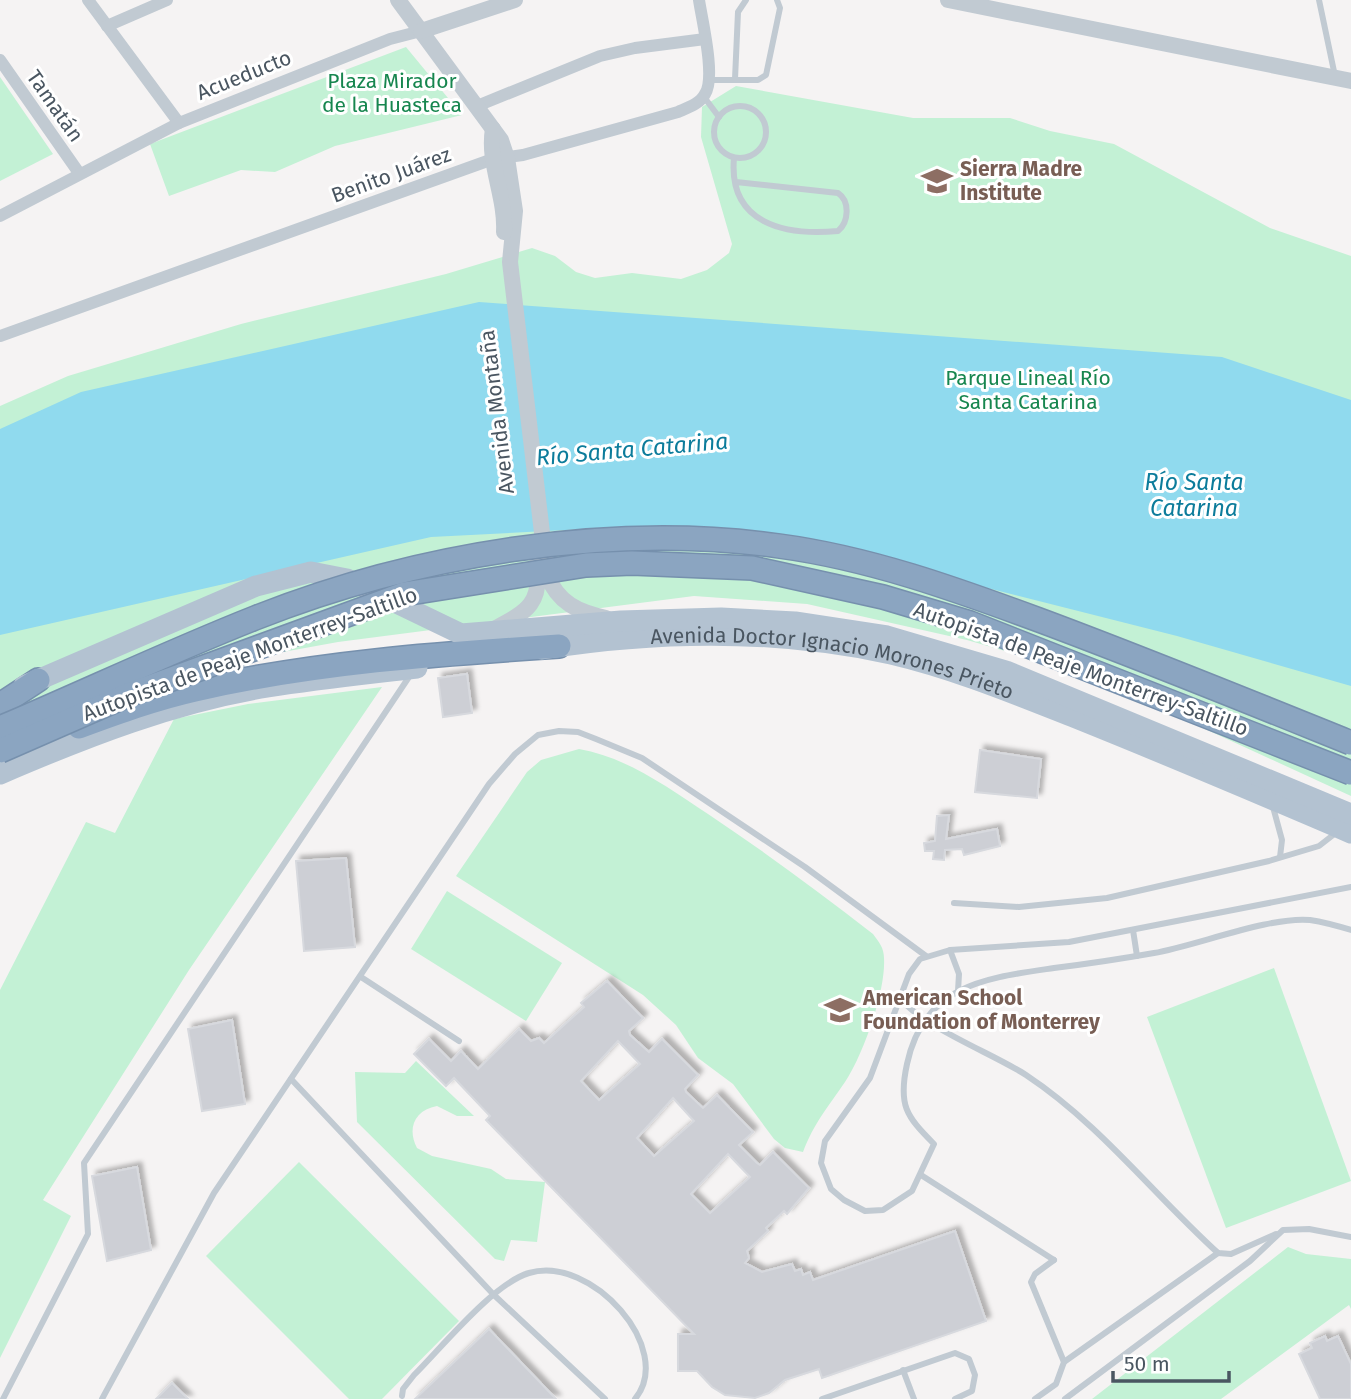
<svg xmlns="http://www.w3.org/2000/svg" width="1351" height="1399" viewBox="0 0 1351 1399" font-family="'Fira Sans',sans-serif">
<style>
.green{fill:#c3f1d5}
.water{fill:#90daee}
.building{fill:#cdcfd5;stroke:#d7d9de;stroke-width:2;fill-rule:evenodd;filter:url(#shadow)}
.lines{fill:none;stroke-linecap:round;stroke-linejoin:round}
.motorway-casing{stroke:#7690ad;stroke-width:26}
.service{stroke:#c1cad2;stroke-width:6}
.minor{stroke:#c1cad2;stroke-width:12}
.tertiary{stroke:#c1cad2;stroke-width:16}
.primary{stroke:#b3c2d1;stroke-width:21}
.motorway{stroke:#8ba5c1;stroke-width:23}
.motorway-bridge-casing{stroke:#7690ad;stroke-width:26;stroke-linecap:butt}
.motorway-bridge{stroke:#8ba5c1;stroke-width:23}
.labels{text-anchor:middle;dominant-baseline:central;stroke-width:6;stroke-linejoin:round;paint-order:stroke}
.street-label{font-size:21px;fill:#4a5661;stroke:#fff}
.park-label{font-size:21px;fill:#17864f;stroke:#fff}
.education-label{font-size:21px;font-weight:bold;fill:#785e54;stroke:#fff;text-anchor:start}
.water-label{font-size:23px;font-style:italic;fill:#0c7c9b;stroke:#fff}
</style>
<defs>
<filter id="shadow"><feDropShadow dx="4.5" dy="-4.5" stdDeviation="2" flood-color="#0004"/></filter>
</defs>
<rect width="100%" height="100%" fill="#f5f3f3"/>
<g class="green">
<polygon points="406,47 462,115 335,146 275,172 241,170 169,196 150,144"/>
<polygon points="0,77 53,154 0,181"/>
<polygon points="736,86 913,118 1010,118 1050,131 1114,144 1270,228 1351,256 1351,796 1153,705 1053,665 967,640 807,604 694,596 338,642 217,664 0,739 0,406 68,376 241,324 446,274 532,248 555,256 576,272 595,278 632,273 681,279 707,270 729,253 732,244 701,137 702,107"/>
<polygon points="382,687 189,970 43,1200 71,1216 0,1358 0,990 86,822 115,833 174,719 248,704"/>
<path d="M579,749C626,757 669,788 708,814C765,852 819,892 873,934C879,942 884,948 884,958C886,991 863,1055 845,1082C828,1107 814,1123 803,1152L785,1148L774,1139L733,1084L698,1058L676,1025L643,995L456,876L527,772L541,760Z"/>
<polygon points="447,891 562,963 526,1021 411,949"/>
<polygon points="1274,968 1351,1181 1226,1228 1147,1017"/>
<path d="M416,1061L474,1116H457L437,1106C414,1110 407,1129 417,1148L432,1156L491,1169L506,1179L545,1182L537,1242L511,1240L504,1261L495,1259L357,1122L355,1072L405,1073Z"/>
<polygon points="299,1162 459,1321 382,1399 349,1399 206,1256"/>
<polygon points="1288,1247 1306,1254 1351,1259 1351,1309 1349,1305 1221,1399 1092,1399"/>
</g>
<polygon class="water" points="479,302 1222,357 1351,400 1351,686 1177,636 841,551 643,526 431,537 0,635 0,429 81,392"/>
<g class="building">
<polygon points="467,674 472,713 443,717 438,678"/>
<polygon points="980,750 1041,759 1037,798 975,792"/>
<polygon points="949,815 946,839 997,829 1000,846 964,855 962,849 945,850 944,860 933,859 934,851 925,851 924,843 935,841 937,816"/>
<polygon points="346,858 355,947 304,951 296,861"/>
<path d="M607,981L643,1018L629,1031L630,1035L649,1052L662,1039L698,1075L685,1089L686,1092L703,1108L717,1095L753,1132L739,1145L757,1163L760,1165L773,1152L809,1188L787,1214L784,1211L766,1228L768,1231L747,1251L749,1258L745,1263L762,1272L792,1264L795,1271L801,1269L803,1275L810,1272L813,1280L955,1231L986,1321L822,1378L819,1369L785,1380L769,1393L755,1398L725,1395L712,1387L697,1371H678V1334H694L486,1120L490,1116L454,1078L446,1086L414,1054L429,1039L451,1061L461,1051L478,1069L519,1029L531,1041L539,1038L544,1043L584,1007L581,1003ZM618,1041L640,1064L599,1100L581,1081ZM673,1098L694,1121L654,1156L637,1138ZM728,1154L750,1177L710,1213L691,1194Z"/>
<polygon points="232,1020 245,1104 202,1111 188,1029"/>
<polygon points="137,1167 151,1250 107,1261 92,1176"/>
<polygon points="489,1329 556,1399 415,1399"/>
<polygon points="1325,1336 1327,1341 1338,1336 1351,1364 1351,1399 1320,1399 1299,1354 1312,1348 1310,1343"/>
<polygon points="172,1383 188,1399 156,1399"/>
</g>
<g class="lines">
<defs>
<g id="motorway">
<polyline points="0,705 38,680"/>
<path d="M79,727C117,713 155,699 195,690C313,663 438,654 559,646"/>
</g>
</defs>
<use href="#motorway" class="motorway-casing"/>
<g class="service">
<polyline points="1319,0 1335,76"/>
<polyline points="735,79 738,12 746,0"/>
<polyline points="709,80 758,80 766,75 780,8 777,0"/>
<polyline points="704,97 719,117"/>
<circle cx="740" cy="132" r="26"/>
<path d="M734,158C728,224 785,236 838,231C849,222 850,201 838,193L736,182"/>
<polyline points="1273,807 1282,840 1280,857"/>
<path d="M1351,887L1069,942L950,950L920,959L909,974L870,1078L825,1141L821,1163L831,1189L844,1200L865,1211L883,1210L912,1191L934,1144C906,1116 898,1105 907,1064C924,984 986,978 1054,968C1087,964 1120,959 1154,953C1195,946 1271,916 1310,920C1323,922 1338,926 1351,930"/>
<polyline points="954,903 1019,907 1107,898 1269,861 1319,846 1337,832"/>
<polyline points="1133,930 1137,956"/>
<polyline points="950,950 959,974 958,991"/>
<polyline points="361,977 459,1041"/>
<path d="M900,997C916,1024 996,1055 1026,1075C1100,1124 1153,1194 1218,1253L1231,1254L1276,1234"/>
<polyline points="291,1079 494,1295 605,1399"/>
<polyline points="921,1175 1054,1260"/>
<polyline points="1064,1362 1218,1253"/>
<polyline points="903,1370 914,1399"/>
<path d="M402,1396L403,1389L414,1375C442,1347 494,1283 529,1273C591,1254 676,1349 635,1399"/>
<polyline points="3,1399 88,1234 84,1163 411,674"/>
<polyline points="102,1399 214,1193 489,784 515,754 538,735 559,731 578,732 596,739 642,758 805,867 926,956"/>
<polyline points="822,1399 955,1353 969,1359 975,1375 972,1391 955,1399"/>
<polyline points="1035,1399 1056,1384 1064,1362 1031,1282 1035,1274 1054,1260"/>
<polyline points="1065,1399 1250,1261 1283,1230 1309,1229 1351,1237"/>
</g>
<g class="minor">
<polyline points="88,0 179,123"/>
<polyline points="107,26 167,0"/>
<polyline points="0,60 79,173"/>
<polyline points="477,106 600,56 635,48 705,39"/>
<polyline points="0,216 179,123 390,39 421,31"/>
<path d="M0,336L493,159L523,155L678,112C687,108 700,104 705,94C716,78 702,20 699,0"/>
</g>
<g class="tertiary">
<path d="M398,0L501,140L507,158L515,211L510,262L547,575C558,603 578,612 606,618"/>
<polyline points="948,0 1351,81"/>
<polyline points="421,31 515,0"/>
<path d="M493,129C487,163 506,197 504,232"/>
<path d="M496,628C528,611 542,603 537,563"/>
</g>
<g class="primary">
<path id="s1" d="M542,649C656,631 777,629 891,654C955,669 1015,694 1076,718C1168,755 1260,794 1351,833"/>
<polyline points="24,686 256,586 311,572 347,579 461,634 621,621 721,618 795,622 887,636 1006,671 1351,814"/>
<path d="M0,774C86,737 175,702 268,687C318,679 367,674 417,668"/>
</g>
<use href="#motorway" class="motorway"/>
<defs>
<g id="motorway-bridge">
<path d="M0,728C85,692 169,652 255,618C413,555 610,522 779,546C869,558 955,589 1039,620C1144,659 1247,701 1351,743"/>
<polyline points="0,751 128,695 404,594 586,565 632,563 752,568 883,597 970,623 1351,773"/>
</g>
</defs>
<use href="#motorway-bridge" class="motorway-bridge-casing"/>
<use href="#motorway-bridge" class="motorway-bridge"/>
</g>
<defs>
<symbol id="school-bare" viewBox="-9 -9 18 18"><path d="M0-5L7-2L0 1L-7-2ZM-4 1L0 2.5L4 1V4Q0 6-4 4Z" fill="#8d6e63" stroke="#fff" stroke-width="2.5" paint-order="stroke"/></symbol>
</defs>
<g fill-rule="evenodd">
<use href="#school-bare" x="915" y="159" width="44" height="44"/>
<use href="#school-bare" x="818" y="988" width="44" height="44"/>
</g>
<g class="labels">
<g class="street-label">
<text transform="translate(244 75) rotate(-22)">Acueducto</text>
<text transform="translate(55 106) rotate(55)">Tamatán</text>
<text transform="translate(391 175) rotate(-20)">Benito Juárez</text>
<text transform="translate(497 412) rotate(-97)">Avenida Montaña</text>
<text transform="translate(250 654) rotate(-20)">Autopista de Peaje Monterrey-Saltillo</text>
<text stroke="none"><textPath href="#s1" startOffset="294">Avenida Doctor Ignacio Morones Prieto</textPath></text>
<text transform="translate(1081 669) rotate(20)">Autopista de Peaje Monterrey-Saltillo</text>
</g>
<g class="park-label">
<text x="392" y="81">Plaza Mirador<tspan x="392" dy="24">de la Huasteca</tspan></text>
<text x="1028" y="378">Parque Lineal Río<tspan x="1028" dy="24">Santa Catarina</tspan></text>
</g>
<g class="education-label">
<text x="960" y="169">Sierra Madre<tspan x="960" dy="24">Institute</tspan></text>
<text x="863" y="998">American School<tspan x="863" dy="24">Foundation of Monterrey</tspan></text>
</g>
<g class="water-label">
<text transform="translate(632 449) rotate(-5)">Río Santa Catarina</text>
<text x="1194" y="482">Río Santa<tspan x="1194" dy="26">Catarina</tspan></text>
</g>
</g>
<path d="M1113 1371v10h116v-10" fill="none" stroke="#4a5661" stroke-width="3.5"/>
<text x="1124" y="1371" font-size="21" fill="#4a5661" stroke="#ffffff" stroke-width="5" paint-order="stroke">50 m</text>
</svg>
